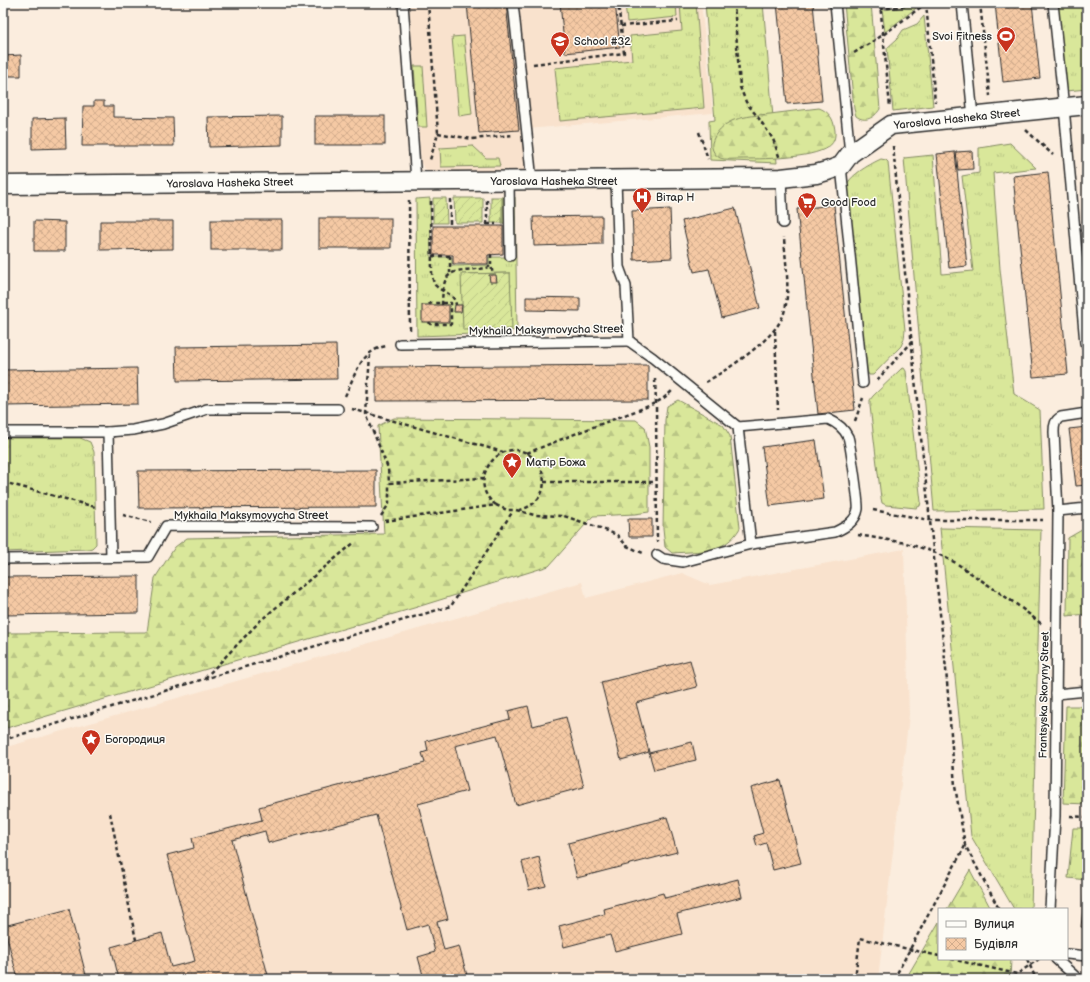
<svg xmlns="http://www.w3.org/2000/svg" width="1090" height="982" viewBox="0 0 1090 982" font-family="'Balsamiq Sans',sans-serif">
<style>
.built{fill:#f9e2cd}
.grass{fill:url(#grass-tufts);stroke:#828962;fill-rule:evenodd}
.forest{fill:url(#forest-firs);stroke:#828962}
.garden{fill:url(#garden-furrows);stroke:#828962}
.pitch{fill:#d9e79a;stroke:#828962}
.building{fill:url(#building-cross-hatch);stroke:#2b2b2b}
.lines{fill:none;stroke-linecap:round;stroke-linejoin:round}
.service-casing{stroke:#2b2b2b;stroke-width:12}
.minor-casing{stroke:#2b2b2b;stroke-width:21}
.path{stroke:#2b2b2b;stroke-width:2.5;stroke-dasharray:4 3;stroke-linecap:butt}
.service{stroke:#fdfcf7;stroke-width:9}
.minor{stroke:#fdfcf7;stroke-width:18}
.labels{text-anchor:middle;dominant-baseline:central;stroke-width:3;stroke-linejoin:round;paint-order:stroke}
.poi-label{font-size:11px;fill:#2b2b2b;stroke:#fdfcf7;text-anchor:start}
.street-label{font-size:11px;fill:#2b2b2b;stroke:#fdfcf7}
</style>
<defs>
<pattern id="grass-tufts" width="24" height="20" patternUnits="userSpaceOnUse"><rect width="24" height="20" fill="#d9e79a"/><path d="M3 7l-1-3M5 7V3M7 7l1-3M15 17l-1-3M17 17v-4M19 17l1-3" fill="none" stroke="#bac685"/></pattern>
<pattern id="forest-firs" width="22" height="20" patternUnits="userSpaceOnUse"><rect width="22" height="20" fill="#d9e79a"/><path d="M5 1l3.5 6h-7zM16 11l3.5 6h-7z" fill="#bac685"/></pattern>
<pattern id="garden-furrows" width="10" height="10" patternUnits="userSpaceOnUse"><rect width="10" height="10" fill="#d9e79a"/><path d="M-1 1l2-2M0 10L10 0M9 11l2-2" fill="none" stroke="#bac685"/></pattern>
<pattern id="building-cross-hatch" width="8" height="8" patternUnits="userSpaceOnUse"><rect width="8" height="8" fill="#f5c9a4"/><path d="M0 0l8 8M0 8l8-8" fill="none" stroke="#d2ad8d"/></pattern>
</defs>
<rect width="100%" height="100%" fill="#fbedde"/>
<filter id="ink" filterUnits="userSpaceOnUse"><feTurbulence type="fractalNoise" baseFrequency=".025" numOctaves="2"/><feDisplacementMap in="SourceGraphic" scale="8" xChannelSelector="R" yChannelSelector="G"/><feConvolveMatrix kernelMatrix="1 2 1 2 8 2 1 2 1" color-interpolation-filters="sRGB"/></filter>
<g filter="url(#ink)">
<g class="built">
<polygon points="409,3 701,3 713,113 527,129 531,172 438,173 430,172 424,168 421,163"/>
<polygon points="904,549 909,715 878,979 3,979 3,748 582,582 586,598 682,573 710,585"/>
</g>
<g class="grass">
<polygon points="680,3 696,3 704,108 560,121 555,68 632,60 630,36 682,31"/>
<polygon points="705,3 763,3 777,163 710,160 709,121 715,120"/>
<polygon points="1057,3 1087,3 1087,89 1066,91"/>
<polygon points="920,5 885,32 882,10"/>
<polygon points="924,16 933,106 893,111 887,48 897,39 903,30 917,24"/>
<polygon points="464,36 472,114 459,116 452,37"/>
<polygon points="414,66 423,66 427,127 418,127"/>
<polygon points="1010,143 1036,168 993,173 1000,269 1014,394 1040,410 1044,509 934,511 904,158 933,155 942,274 973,271 962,176 979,173 979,148"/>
<polygon points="473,146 486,158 498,158 500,166 441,167 440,148"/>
<path d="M881,159L886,160L888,162L905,330L904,339L901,346L873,375H869L867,371L846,191C846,189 846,187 847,185C850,175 872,163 881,159Z"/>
<path d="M502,197H515L517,329L506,333L417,336L416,199L430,198L431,257H452V266L489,265V257H505V223H502ZM510,273L511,329L461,274Z"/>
<polygon points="904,368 906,371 921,502 920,506 916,508 886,505 882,503 881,498 870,406 870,400 873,396 901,369"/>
<polygon points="3,438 80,438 90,442 94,452 96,544 92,548 88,549 3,552"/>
<polygon points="940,528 1041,530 1031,909 1014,909 971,836"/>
<polygon points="1073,828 1087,828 1087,880 1068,878"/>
</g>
<g class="forest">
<path d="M844,3H871L880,109C874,118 865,123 856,116L854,109Z"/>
<path d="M819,108C827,111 832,116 834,125C836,133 836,142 828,147C811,159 760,159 739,159C733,159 725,160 720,158C715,155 711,150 712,143C715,132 724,124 734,120C746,116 758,115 770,114C786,112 802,110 819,108Z"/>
<path d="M678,400L723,425L730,436L740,528C725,554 699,551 672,553L665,547L663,528L665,420L667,406Z"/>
<polygon points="394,418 636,420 645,427 649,447 649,512 635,514 593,516 549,566 414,608 3,729 3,633 147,632 155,578 175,547 187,538 384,534 378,426"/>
<polygon points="1087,527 1087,614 1067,616 1068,538"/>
<polygon points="1066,706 1087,706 1087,804 1063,803"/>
<polygon points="970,870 991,909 947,909"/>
<polygon points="939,922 939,959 1011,959 1010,979 907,979 908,975"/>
</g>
<g class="garden">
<rect x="491" y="197" width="11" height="26"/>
<polygon points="433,198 446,198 447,223 433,223"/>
<polygon points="454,198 483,198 483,223 455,223"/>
<polygon points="510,273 512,329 463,330 461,274"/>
</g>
<polygon class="pitch" points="625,3 676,3 677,17 627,22"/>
<g class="building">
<polygon points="307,3 334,3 334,5 307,8"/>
<polygon points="467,3 506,3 519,130 479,133"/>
<polygon points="560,3 615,3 620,47 565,53"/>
<polygon points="777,3 813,3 822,101 787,104"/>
<polygon points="995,3 1032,3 1040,78 1003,82"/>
<polygon points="21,55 21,76 3,76 3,56"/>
<polygon points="94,101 104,101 104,106 113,106 113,117 173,118 174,146 82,146 83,106 94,106"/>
<polygon points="282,116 282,145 209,147 208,117"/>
<rect x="315" y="116" width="70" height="29"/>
<polygon points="65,118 66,148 32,149 32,119"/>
<polygon points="972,151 973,169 958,170 956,152"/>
<polygon points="955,152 967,266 949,268 937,154"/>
<polygon points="1048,172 1068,374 1033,377 1013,176"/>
<polygon points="834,205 855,410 818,414 797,209"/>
<polygon points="735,208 760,308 722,318 709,269 694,272 682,221"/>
<polygon points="670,209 672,258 634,260 632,211"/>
<polygon points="602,216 602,244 534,246 533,217"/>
<rect x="319" y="218" width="72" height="30"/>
<rect x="211" y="220" width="71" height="30"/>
<polygon points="34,221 65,222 65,251 34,251"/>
<polygon points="100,221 173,221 173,249 100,250"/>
<polygon points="433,226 503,226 503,254 488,255 488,264 453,264 453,255 433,255"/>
<polygon points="489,275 496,275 497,282 490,282"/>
<polygon points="526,297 580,298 580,311 526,310"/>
<rect x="422" y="305" width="27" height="17"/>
<polygon points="455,305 462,305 461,312 454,312"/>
<polygon points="336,345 337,379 177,381 176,347"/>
<polygon points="648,365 648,400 376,401 376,367"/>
<polygon points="137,368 138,404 3,406 3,370"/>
<polygon points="1087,427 1087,485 1076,486 1069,429"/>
<polygon points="816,440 824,499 770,506 762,447"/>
<polygon points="376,470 376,507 139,508 138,471"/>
<polygon points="628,519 652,519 652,537 629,537"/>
<polygon points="139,576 139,613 3,615 3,577"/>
<polygon points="690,660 697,687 636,703 649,752 621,760 601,682"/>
<polygon points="528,706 533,726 566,717 584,787 516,805 497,735 455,746 467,791 418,804 448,919 437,922 444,950 459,946 468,979 424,979 418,957 435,952 428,924 407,930 376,815 268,843 265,831 232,840 269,979 119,979 111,947 162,933 171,967 195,961 167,855 194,848 192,838 262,820 259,807 425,763 422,753 428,751 426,741 510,719 508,711"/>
<polygon points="692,742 696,760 654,770 649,753"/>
<polygon points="780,780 801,863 773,870 766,843 757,846 754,836 763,833 751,788"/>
<polygon points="667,817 677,852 577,878 568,843"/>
<polygon points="539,857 546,886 529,890 522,862"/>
<polygon points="738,879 742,897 677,914 682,934 615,951 610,935 564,947 559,926 605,914 604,909 663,893 665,898"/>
<polygon points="1085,889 1087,889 1087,928 1081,927"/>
<polygon points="69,909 87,979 18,979 4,926"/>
</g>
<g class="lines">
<defs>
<g id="service">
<polyline points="403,3 416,181"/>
<polyline points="513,3 532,181"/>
<polyline points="835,3 850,154"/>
<polyline points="962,3 973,117"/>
<polyline points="1053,3 1065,118 1085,343"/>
<polyline points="841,166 863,383"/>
<polyline points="781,178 783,223"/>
<polyline points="509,181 510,256"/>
<polyline points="629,341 653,358 738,427 751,544"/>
<polyline points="400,344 629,341 626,286 619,267 616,180"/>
<polyline points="3,432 108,432 133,430 163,424 207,409 338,409"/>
<polyline points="108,432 111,557"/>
<path d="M1058,511L1054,432C1054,425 1055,420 1061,417L1087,413"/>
<path d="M657,555L663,559L683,562L751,544L835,532C846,527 856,521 858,509C859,504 850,442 848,437C844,428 837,423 828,419L738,427"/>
<polyline points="3,559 148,557 166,526 372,527"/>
<polyline points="1056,694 1087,691"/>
<polyline points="1050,909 1055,816 1058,511 1087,508"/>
<polyline points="1067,954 1087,956"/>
<polyline points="1056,959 1078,979"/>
</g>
<polyline id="minor" points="3,185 781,178 816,174 827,171 841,166 850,154 891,125 1087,105"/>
</defs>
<use href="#service" class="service-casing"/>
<use href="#minor" class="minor-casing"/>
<g class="path">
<polyline points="428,3 438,133 430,160"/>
<polyline points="734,3 740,87 746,102 760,120 773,139 780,159"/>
<polyline points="880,3 890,107"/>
<polyline points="926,3 935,102"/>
<polyline points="980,3 990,96"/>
<polyline points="880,9 928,3"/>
<polyline points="621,26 678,21"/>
<polyline points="854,53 883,35 925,4"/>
<polyline points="533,64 624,53 618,3"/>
<polyline points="1026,130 1053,155"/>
<polyline points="699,132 708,159"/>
<polyline points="438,133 472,139 513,135"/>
<polyline points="893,146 918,410 946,669 955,786 965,845 999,909"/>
<polyline points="450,199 450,226"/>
<polyline points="409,200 410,331"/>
<polyline points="487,200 487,225"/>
<path d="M431,201L432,272C432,276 433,282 435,285C442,293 454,292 456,305"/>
<polyline points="487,224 496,224"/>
<polyline points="491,254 491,265 493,275"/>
<polyline points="432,256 450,256 450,255"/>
<polyline points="450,256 450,273"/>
<path d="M442,305C443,273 447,270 479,269C484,268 488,269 491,265"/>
<polyline points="429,322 430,324 451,324 451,303 430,303 429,305"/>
<polyline points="775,331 778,410"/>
<polyline points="370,355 366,414 388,468 389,483 484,478"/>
<polyline points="655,379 656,403 657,542"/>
<polyline points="877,380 912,342"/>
<path d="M706,382C728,369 777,338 784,313C791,290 785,260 784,237"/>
<path d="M345,396C355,376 360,350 387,346"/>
<polyline points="352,409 503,452"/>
<polyline points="855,421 863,398"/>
<path d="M527,453C557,441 587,429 617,418C636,410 657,406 672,391"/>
<polyline points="3,482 95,507"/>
<polyline points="544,482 656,482"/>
<path d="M496,505C461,480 507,427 536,461C543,469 545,479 543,489C540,500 530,508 519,510"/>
<polyline points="516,510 534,515 564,516 600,528 617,535 627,546 643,553"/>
<polyline points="873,510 930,520 1043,520"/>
<polyline points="123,515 151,522"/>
<polyline points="381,516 389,504 389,483"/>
<polyline points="385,521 496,505 507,510 514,510"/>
<polyline points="858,535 906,543 934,552 956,563 1016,604 1043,625"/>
<polyline points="205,678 261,620 355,542"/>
<polyline points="3,740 204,679 451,606 513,511"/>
<polyline points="110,813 136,940"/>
<polyline points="1070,816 1087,817"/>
<polyline points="951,959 1017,974 1039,959"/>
<polyline points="1027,959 1036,979"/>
<polyline points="855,979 860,938 939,956"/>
<polyline points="894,979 965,846"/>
</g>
<use href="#service" class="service"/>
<use href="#minor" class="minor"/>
</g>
</g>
<defs>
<symbol id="stadium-pin" viewBox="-11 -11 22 30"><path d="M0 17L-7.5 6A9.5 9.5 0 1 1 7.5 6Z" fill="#c8321e" stroke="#fdfcf7"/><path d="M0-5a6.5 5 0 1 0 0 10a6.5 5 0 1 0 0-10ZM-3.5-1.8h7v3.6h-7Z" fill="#fff"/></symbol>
<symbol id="school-pin" viewBox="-11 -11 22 30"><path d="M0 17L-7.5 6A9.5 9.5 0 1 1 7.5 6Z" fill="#c8321e" stroke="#fdfcf7"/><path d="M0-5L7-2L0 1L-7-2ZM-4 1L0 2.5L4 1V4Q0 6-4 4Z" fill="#fff"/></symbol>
<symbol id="hospital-pin" viewBox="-11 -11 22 30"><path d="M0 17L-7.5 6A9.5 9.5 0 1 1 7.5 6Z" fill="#c8321e" stroke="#fdfcf7"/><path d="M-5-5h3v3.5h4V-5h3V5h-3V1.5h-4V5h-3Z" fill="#fff"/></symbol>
<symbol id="supermarket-pin" viewBox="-11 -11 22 30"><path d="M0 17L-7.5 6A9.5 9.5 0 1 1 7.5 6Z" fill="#c8321e" stroke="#fdfcf7"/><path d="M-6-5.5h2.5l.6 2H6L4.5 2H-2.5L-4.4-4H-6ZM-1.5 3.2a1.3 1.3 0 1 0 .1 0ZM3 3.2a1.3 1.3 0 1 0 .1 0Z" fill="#fff"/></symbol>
<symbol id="sight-pin" viewBox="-11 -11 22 30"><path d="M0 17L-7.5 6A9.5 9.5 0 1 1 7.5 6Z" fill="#c8321e" stroke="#fdfcf7"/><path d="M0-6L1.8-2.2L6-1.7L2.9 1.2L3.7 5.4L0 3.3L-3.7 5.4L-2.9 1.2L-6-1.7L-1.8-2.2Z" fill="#fff"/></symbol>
</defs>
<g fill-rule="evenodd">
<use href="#stadium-pin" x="995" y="25" width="22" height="30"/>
<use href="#school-pin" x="549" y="30" width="22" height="30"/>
<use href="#hospital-pin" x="631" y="186" width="22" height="30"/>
<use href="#supermarket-pin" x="796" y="191" width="22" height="30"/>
<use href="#sight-pin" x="501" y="451" width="22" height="30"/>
<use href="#sight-pin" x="80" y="728" width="22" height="30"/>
</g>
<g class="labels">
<g class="poi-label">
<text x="992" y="36" text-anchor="end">Svoi Fitness</text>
<text x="574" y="41">School #32</text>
<text x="656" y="197">Вітар Н</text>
<text x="821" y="202">Good Food</text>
<text x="526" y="462">Матір Божа</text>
<text x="105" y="739">Богородиця</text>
</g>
<g class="street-label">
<text transform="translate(957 119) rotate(-6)">Yaroslava Hasheka Street</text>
<text x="554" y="181">Yaroslava Hasheka Street</text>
<text transform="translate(230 183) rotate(-1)">Yaroslava Hasheka Street</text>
<text transform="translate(546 330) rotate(-1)">Mykhaila Maksymovycha Street</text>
<text x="251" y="515">Mykhaila Maksymovycha Street</text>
<text transform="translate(1044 695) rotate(-89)">Frantsyska Skoryny Street</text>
</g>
</g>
<rect width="1090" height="982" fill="none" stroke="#fdfcf7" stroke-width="16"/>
<rect x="8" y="8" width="1074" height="966" fill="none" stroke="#2b2b2b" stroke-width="1.5" filter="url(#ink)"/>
<rect x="938" y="908" width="130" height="52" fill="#fdfcf7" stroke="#a9a8a5"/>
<rect x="946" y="921" width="20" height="6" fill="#fdfcf7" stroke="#a9a8a5"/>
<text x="974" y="928" font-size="12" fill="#2b2b2b">Вулиця</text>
<rect x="946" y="938" width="20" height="12" fill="url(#building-cross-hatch)" stroke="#a9a8a5"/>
<text x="974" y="948" font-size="12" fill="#2b2b2b">Будівля</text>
</svg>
